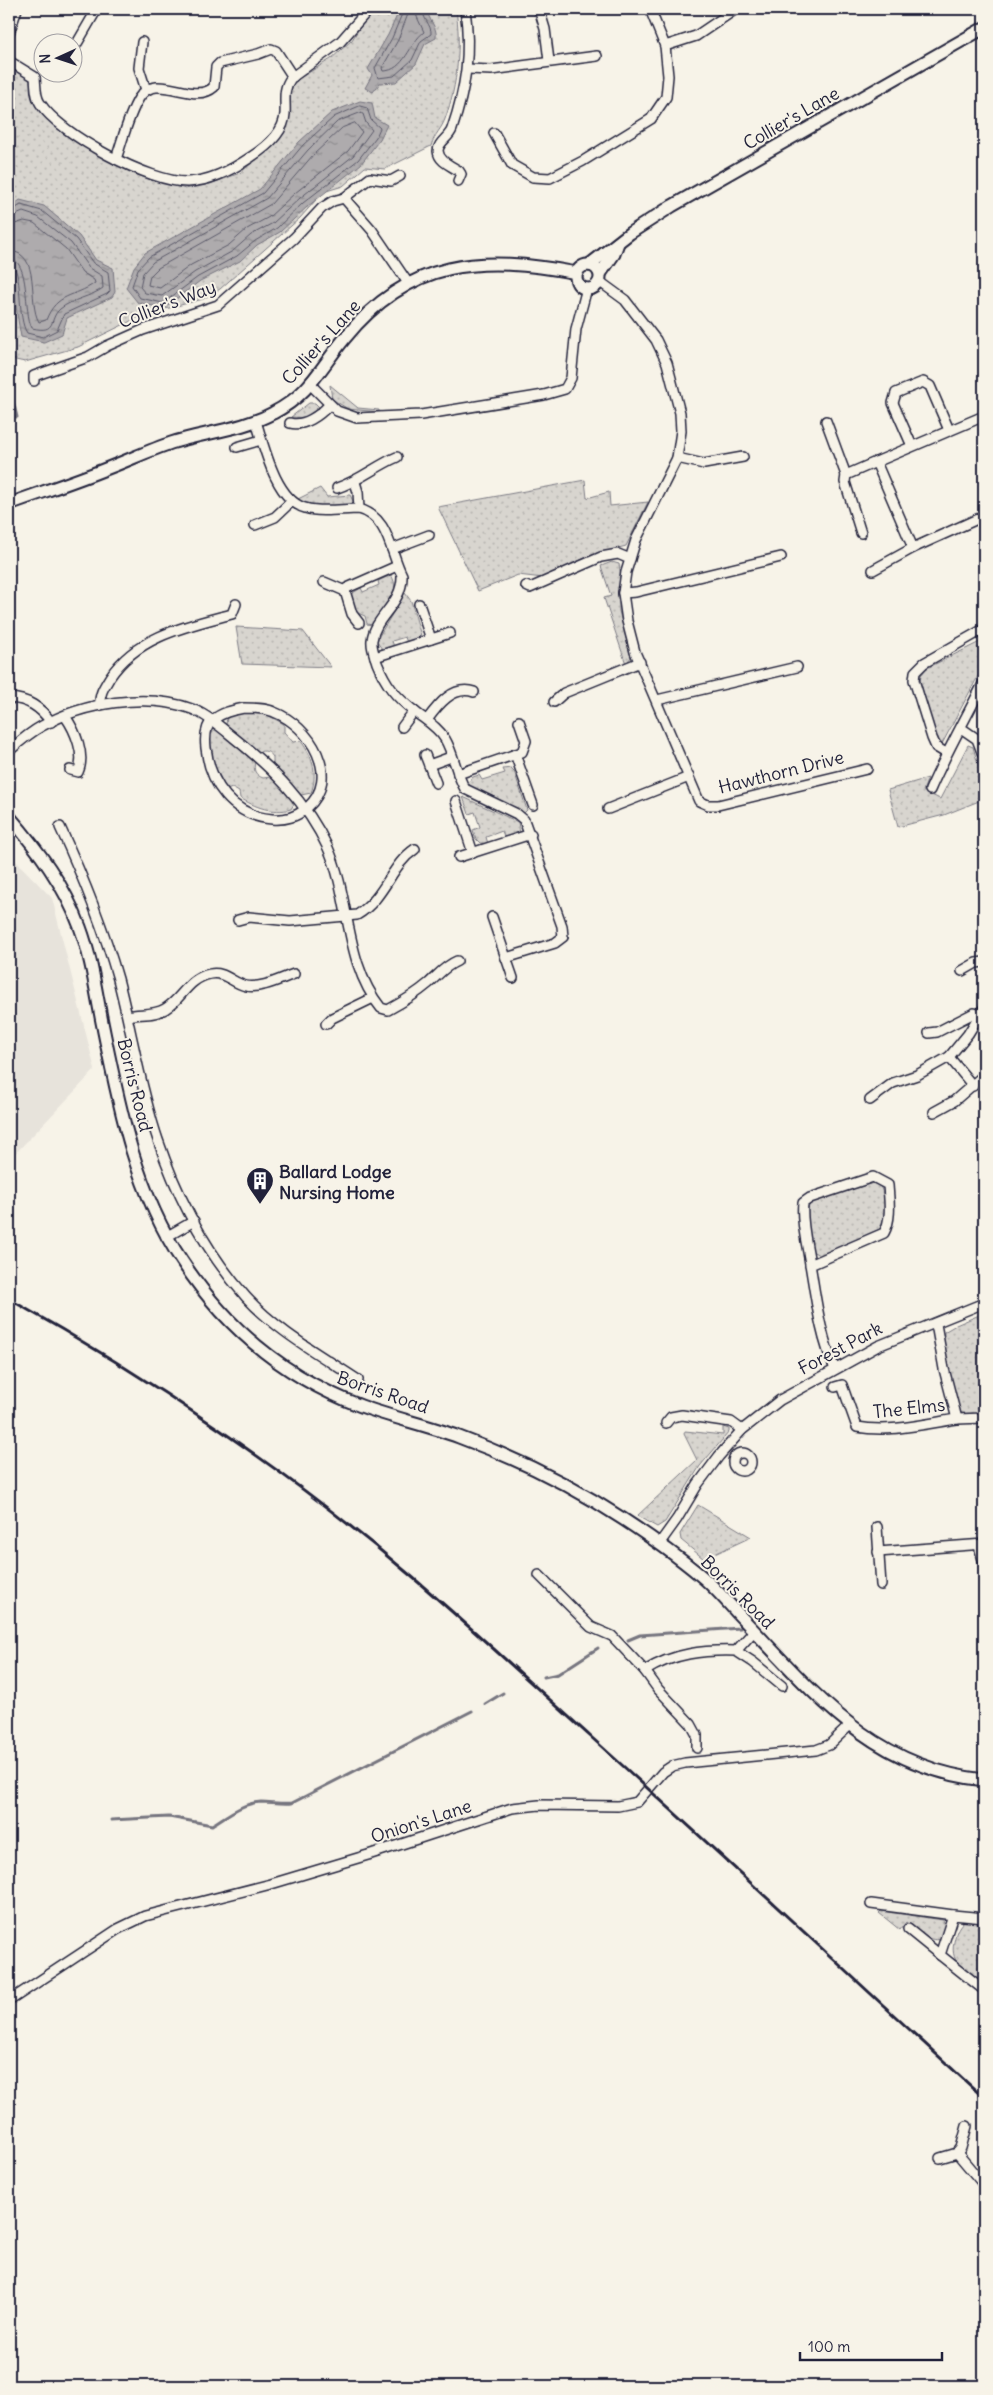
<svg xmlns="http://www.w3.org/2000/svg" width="993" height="2395" viewBox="0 0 993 2395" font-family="Delius,sans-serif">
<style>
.built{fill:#e7e3db}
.grass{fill:url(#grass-dots);stroke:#7d7c85}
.water{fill:url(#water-ripples);stroke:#76747f}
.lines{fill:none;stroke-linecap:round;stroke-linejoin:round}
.shore{stroke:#5a5969;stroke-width:1}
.stream{stroke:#76747f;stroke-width:3}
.minor-casing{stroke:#22223b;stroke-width:12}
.tertiary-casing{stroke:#22223b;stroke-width:15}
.minor{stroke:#f7f3e8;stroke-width:9}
.tertiary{stroke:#f7f3e8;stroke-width:11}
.rail{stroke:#22223b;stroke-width:3}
.labels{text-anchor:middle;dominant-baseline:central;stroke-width:4;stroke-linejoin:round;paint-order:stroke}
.street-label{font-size:18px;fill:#22223b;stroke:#f7f3e8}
.poi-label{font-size:18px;font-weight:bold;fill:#22223b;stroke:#f7f3e8;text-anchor:start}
</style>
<defs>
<pattern id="grass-dots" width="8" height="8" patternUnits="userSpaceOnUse" patternTransform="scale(1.25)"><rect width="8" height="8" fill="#d8d5cf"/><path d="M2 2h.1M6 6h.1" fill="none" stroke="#b9b7b3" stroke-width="1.8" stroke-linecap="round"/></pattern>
<pattern id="water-ripples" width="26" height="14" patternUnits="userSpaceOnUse" patternTransform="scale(1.25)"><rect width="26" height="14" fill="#aeabad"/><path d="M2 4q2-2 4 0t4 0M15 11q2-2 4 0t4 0" fill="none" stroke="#8d8b8e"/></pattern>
</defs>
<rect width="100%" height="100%" fill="#f7f3e8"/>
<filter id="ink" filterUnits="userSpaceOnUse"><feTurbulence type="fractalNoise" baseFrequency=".02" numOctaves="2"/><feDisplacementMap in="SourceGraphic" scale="10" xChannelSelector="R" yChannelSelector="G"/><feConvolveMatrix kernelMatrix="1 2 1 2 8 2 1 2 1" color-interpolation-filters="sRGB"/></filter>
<g filter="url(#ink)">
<polygon class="built" points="9,854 52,898 95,1070 9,1160"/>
<g class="grass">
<path d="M371,9H456C461,46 458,84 445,119C441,130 435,133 431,146L385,169L365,167L343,186L323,192L300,218L220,289L203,299L143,315L78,347L25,362L11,359L9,347V65L30,79L32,98L47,117L108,160L122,167L185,189L210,184L240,173L273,145L283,132L286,90L295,81L331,59L352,40Z"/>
<polygon points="330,385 358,408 379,410 379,412 348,409 332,399"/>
<path d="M309,403H315L320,408C310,418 304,418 291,417Z"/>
<polygon points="585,480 587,498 609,492 610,506 648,502 626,546 589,556 543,578 518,575 478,591 438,507"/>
<polygon points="320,488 327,497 350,495 354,503 351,505 312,506 300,502 298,499"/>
<polygon points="612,562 619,564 620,570 619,611 631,657 626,664 604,598 611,596 601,566"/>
<path d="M391,575C403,593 381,611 372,625L367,624L365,616L355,612L351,594L361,588L363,592L379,585L378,581Z"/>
<polygon points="405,593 411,601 421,636 407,643 405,637 392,641 394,647 382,649 377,642 379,636"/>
<polygon points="236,627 303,631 331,667 242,664"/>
<polygon points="984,640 984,665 942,744 935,735 920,681 921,675 927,668"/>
<path d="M237,711L262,712L284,724V732L293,742L301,741C313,758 318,773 311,793L301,795L273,766V757C269,751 265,750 258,752L226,726L227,714Z"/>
<path d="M216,729L255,762C253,770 255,775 263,778L271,777L290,796L294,804L291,809C273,814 255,807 240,798L239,792L232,788L227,790L225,788L209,754L207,735Z"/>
<polygon points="968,745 973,747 984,785 984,799 944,815 898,827 888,790 928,778 923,791 940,799"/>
<polygon points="511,768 514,771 527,810 524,813 474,789 468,783 473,777 479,775 482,780 505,773 503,769"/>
<polygon points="463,797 518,822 520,834 505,839 502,831 486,837 488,844 480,843 476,839 473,830 480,827 475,812 469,814"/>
<path d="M870,1182L879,1184C886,1196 888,1218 880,1229L821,1256L812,1251C809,1236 800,1213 813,1201Z"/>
<path d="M984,1313V1408L974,1414L963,1415C954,1407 943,1346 944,1332L956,1325Z"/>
<polygon points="723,1427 729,1429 729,1432 700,1466 665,1522 657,1527 637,1516 697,1460 684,1434 685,1431 723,1435"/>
<polygon points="698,1505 751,1537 704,1559 681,1540 680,1534"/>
<path d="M881,1911L943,1920L945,1925L941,1939C928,1943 916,1929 906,1922L900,1930L879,1913Z"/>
<path d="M964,1921L984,1923V1985C968,1972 949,1965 954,1942C956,1933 957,1928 964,1921Z"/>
</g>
<g class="water">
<path d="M400,9H428C427,20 438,26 436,38L425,44L416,64L396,82L380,83L373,92L365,88L372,75L368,69L388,35Z"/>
<polygon points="360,101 372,103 375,118 387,125 380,139 361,164 307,207 280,232 257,245 240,261 200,281 164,308 138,303 126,288 134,267 145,253 260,189 299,142 332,112"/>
<path d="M20,200L44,206L79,236L96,260L113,268L115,292L112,297L67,318L62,334L44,342L21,337C13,294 9,252 9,209Z"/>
</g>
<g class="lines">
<g class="shore">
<path d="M404,9L392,38L375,68L378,78L394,76L412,60L421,41L431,34C432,25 422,19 423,9"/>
<path d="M410,9L398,40L382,68L383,71C405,71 409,43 424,32L417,17L416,9"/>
<polygon points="360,106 367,108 371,120 380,128 376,137 358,160 303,203 277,228 255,241 237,256 198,277 163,303 140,298 132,286 138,269 149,257 263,193 303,145 334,117"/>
<polygon points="360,113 363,114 366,123 372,130 353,156 300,198 273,223 251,235 233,251 195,272 162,296 145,293 140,287 143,273 153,262 267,198 308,150 337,122"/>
<polygon points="355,123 362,132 348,151 295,193 269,217 247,229 229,245 191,265 160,288 148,285 150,276 158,268 271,204 313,155 342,128"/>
<path d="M9,212L21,205L42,211L76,239L93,263L108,272L110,291L107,294L64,314L57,330L43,337L27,333C17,318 23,277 13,266L9,265"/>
<path d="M9,218L23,212L38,217L71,243L89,268L102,276L103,288C91,297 72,299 60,309C48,319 58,334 32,328C23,312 31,260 9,258"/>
<path d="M9,226L24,221L34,223L66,249L82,272L94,280L95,283C74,298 57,292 46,320L39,322C27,302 42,252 9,251"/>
</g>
<g class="stream">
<polyline points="9,385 17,417 9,416"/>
<polyline points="628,1640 640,1635 740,1628"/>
<polyline points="544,1677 558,1674 598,1648"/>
<polyline points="485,1704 503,1693"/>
<path d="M111,1820L169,1817L212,1825C227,1816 242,1803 261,1802C271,1802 281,1804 292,1803L472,1711"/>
</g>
<defs>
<g id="minor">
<polyline points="539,9 545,29 549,61"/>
<polyline points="9,33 17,9"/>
<polyline points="142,42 139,68 146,90"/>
<polyline points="665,46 696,36 736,9"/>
<polyline points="72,52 97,9"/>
<path d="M9,61L35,77C36,86 35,96 40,103C60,135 151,183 188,182C211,181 232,170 251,157C265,148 284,133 285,114C286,101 282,90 291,78L340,42L369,9"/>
<polyline points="468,69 491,70 597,56"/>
<polyline points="494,133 512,165 533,177 550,178 583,161 651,119 666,97 668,76 665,46 650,9"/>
<path d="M116,159C123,139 128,116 139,98C156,70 193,106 214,87L216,67L220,63L258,54L271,49L276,51L293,77"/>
<path d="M458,181L461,174L459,171C452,166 439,162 438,151C438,142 449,138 452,129C466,88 471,52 465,9"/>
<polyline points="344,198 372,230 408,283"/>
<polyline points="599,281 625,300 656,340 667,363 680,413 681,431 677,458 636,540 626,572 623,593 627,621 635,652 699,801 708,805 718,805 867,769"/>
<polyline points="34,381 34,376 88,357 107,346 143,330 218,305 294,238 322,208 333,201 344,198 370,178 391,181 400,176"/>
<polyline points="311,385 337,411 357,418 421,415 544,395 565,389 571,378 576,329 587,288"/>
<path d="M256,421C264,447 276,500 305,508C321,513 342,509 359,509C389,517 390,552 402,575C403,604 375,616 372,640C371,648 375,656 377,663C386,685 395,696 414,711C425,720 438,727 445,739C454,754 456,774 465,789L517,814L524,820L562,926L563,937L555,943L506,958"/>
<polyline points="826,421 846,475"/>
<path d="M290,423C304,427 320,415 329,405"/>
<polyline points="912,446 893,403 896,393 923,382 930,386 949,430"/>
<polyline points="237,447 261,440"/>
<polyline points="677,458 704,464 743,457"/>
<polyline points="876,462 984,416"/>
<polyline points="355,482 358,492 359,509"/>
<path d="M337,488C359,481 376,466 397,457"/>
<polyline points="255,525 275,517 292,501"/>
<polyline points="861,533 845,482 846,475 876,462 913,548"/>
<polyline points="392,549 429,535"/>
<polyline points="873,570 913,548 984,516"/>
<polyline points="324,582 345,591"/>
<polyline points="526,586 530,588 601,557 618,554 630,559"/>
<polyline points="623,593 636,592 781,557"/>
<polyline points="419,604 431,639"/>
<polyline points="359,623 352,614 345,591 347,588 397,566"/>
<polyline points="375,657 450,633"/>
<path d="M9,698C28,699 40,707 51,722"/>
<polyline points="657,700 797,667"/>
<polyline points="554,702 564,693 640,662"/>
<path d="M100,705C99,694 104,687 110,677C137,636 187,626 232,614L236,604"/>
<path d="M244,708C254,708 265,708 274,712C310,726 342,777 307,808C296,817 286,820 272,819C233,816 210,784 206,748C205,739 205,726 213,720C222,712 234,710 244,708Z"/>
<path d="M65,716C75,730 86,755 78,772L70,770"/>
<path d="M427,720C438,705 453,685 474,692"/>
<polyline points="402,727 414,711"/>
<polyline points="961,728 977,739 984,757"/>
<path d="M9,751C19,742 29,733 42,726C83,703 147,692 192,709C207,715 221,727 233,737C272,768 306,801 328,848C351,899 344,963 381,1008L388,1010C403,1002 416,994 429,983C438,975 445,966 457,961"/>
<polyline points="946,753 936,747 932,738 914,680 915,672 924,663 984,629"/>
<polyline points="515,754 533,805"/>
<polyline points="425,755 436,783"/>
<polyline points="429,765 451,757"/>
<polyline points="458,774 522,752 526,741 519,721"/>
<path d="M930,790C946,753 966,718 984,682"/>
<polyline points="456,801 473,853"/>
<polyline points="608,809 689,777"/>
<path d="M60,827C83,877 103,926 118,979C132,1032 140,1088 158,1140C177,1196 206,1252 246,1297C278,1332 319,1354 358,1380"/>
<polyline points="459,857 531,834"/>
<polyline points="492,917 513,978"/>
<path d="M238,920L249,917L290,921L357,915C386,897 390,866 415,849"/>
<polyline points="962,971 976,963 984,962"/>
<path d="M128,1016C140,1013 153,1016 165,1009C183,998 187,979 210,974C225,971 232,983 246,986C261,989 280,979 294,974"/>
<polyline points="326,1024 332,1018 373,998"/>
<polyline points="929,1033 937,1032 974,1013 980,1015"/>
<polyline points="949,1057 973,1086"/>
<polyline points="870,1100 893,1083 917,1075 949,1057 968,1034 984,1008"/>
<polyline points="934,1112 954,1101 984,1075"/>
<polyline points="166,1237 194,1221"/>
<path d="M810,1265L884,1233C892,1218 889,1201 888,1185L873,1177L810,1198L803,1203C801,1223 807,1244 810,1264C816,1299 820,1336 835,1369"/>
<path d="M835,1387L842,1385L857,1427C890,1433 924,1424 957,1419L944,1369L936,1324"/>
<polyline points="957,1419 984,1418"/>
<polyline points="666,1423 671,1417 682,1415 731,1422 742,1430"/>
<circle cx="742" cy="1462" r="9"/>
<polyline points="877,1527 881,1585"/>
<polyline points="659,1544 677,1519 698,1484 719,1456 742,1430 780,1400 878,1346 984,1303"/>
<polyline points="979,1546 984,1563"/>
<polyline points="878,1552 984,1544"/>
<polyline points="539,1575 591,1627 612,1636 645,1671 658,1689 691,1724 697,1735 697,1748"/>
<polyline points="736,1651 753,1662 782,1686"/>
<path d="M645,1671C673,1653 704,1650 736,1651L754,1631"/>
<polyline points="871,1904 953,1915"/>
<polyline points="984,1918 953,1915 940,1955 984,1990"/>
<polyline points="908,1929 940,1955"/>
<polyline points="9,2001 118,1929 145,1916 271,1884 368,1855 512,1808 539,1805 618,1806 637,1802 663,1772 672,1766 685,1763 816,1750 829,1745 849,1726"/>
<polyline points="957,2153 961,2148 967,2126"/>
<polyline points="940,2158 957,2153 984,2185"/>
</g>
<g id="tertiary">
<polyline points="589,265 630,233 672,206 984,28"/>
<circle cx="588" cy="277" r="12"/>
<polyline points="600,274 614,254 618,243"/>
<path d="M9,504C42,492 76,481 108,468C129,460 150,450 171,443C204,432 242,430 273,413C310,394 320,368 345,338C410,258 481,255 577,273"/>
<path d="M9,816C38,850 64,884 80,927C92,959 96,993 103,1027C119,1106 136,1193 182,1261C226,1328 286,1378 361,1406C393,1418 427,1425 459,1437C516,1458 573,1486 623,1519C649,1536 676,1555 700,1575C715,1587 728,1603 741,1617C814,1693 872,1768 984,1780"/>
</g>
</defs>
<use href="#minor" class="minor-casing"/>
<use href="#tertiary" class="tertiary-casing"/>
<use href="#minor" class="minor"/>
<use href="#tertiary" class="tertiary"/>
<path class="rail" d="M9,1299C147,1376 291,1473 411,1576C472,1628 531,1683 591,1737C723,1856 853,1978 984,2098"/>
</g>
</g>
<defs>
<symbol id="building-pin" viewBox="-11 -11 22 30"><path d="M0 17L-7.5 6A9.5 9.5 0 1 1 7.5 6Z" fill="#22223b" stroke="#f7f3e8"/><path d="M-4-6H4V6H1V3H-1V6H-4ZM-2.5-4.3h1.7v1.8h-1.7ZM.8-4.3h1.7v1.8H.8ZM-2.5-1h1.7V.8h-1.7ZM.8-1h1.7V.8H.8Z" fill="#fff"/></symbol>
</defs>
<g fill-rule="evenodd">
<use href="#building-pin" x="244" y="1165" width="32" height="43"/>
</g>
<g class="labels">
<g class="street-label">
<text transform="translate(791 118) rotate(-30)">Collier's Lane</text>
<text transform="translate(167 304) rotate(-21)">Collier's Way</text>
<text transform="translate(321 342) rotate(-48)">Collier's Lane</text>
<text transform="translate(781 772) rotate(-14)">Hawthorn Drive</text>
<text transform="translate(135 1085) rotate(76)">Borris Road</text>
<text transform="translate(840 1348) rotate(-28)">Forest Park</text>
<text transform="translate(383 1392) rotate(19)">Borris Road</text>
<text transform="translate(909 1408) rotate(-6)">The Elms</text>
<text transform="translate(738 1592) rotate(45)">Borris Road</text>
<text transform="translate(421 1821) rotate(-18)">Onion's Lane</text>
</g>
<g class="poi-label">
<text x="279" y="1171">Ballard Lodge<tspan x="279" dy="21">Nursing Home</tspan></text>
</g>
</g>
<rect width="993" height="2395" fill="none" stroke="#f7f3e8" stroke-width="30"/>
<rect x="15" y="15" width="963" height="2365" fill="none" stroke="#22223b" stroke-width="2" filter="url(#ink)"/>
<g transform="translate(58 58) rotate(267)"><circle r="24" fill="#f7f3e8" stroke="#a29fa3"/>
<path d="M0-4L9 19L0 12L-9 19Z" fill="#22223b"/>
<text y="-8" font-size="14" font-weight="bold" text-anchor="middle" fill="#22223b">N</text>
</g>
<path d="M800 2352v8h142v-8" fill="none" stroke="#22223b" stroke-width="2.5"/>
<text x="808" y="2352" font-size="15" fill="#22223b" stroke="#f7f3e8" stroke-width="4" paint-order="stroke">100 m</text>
</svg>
